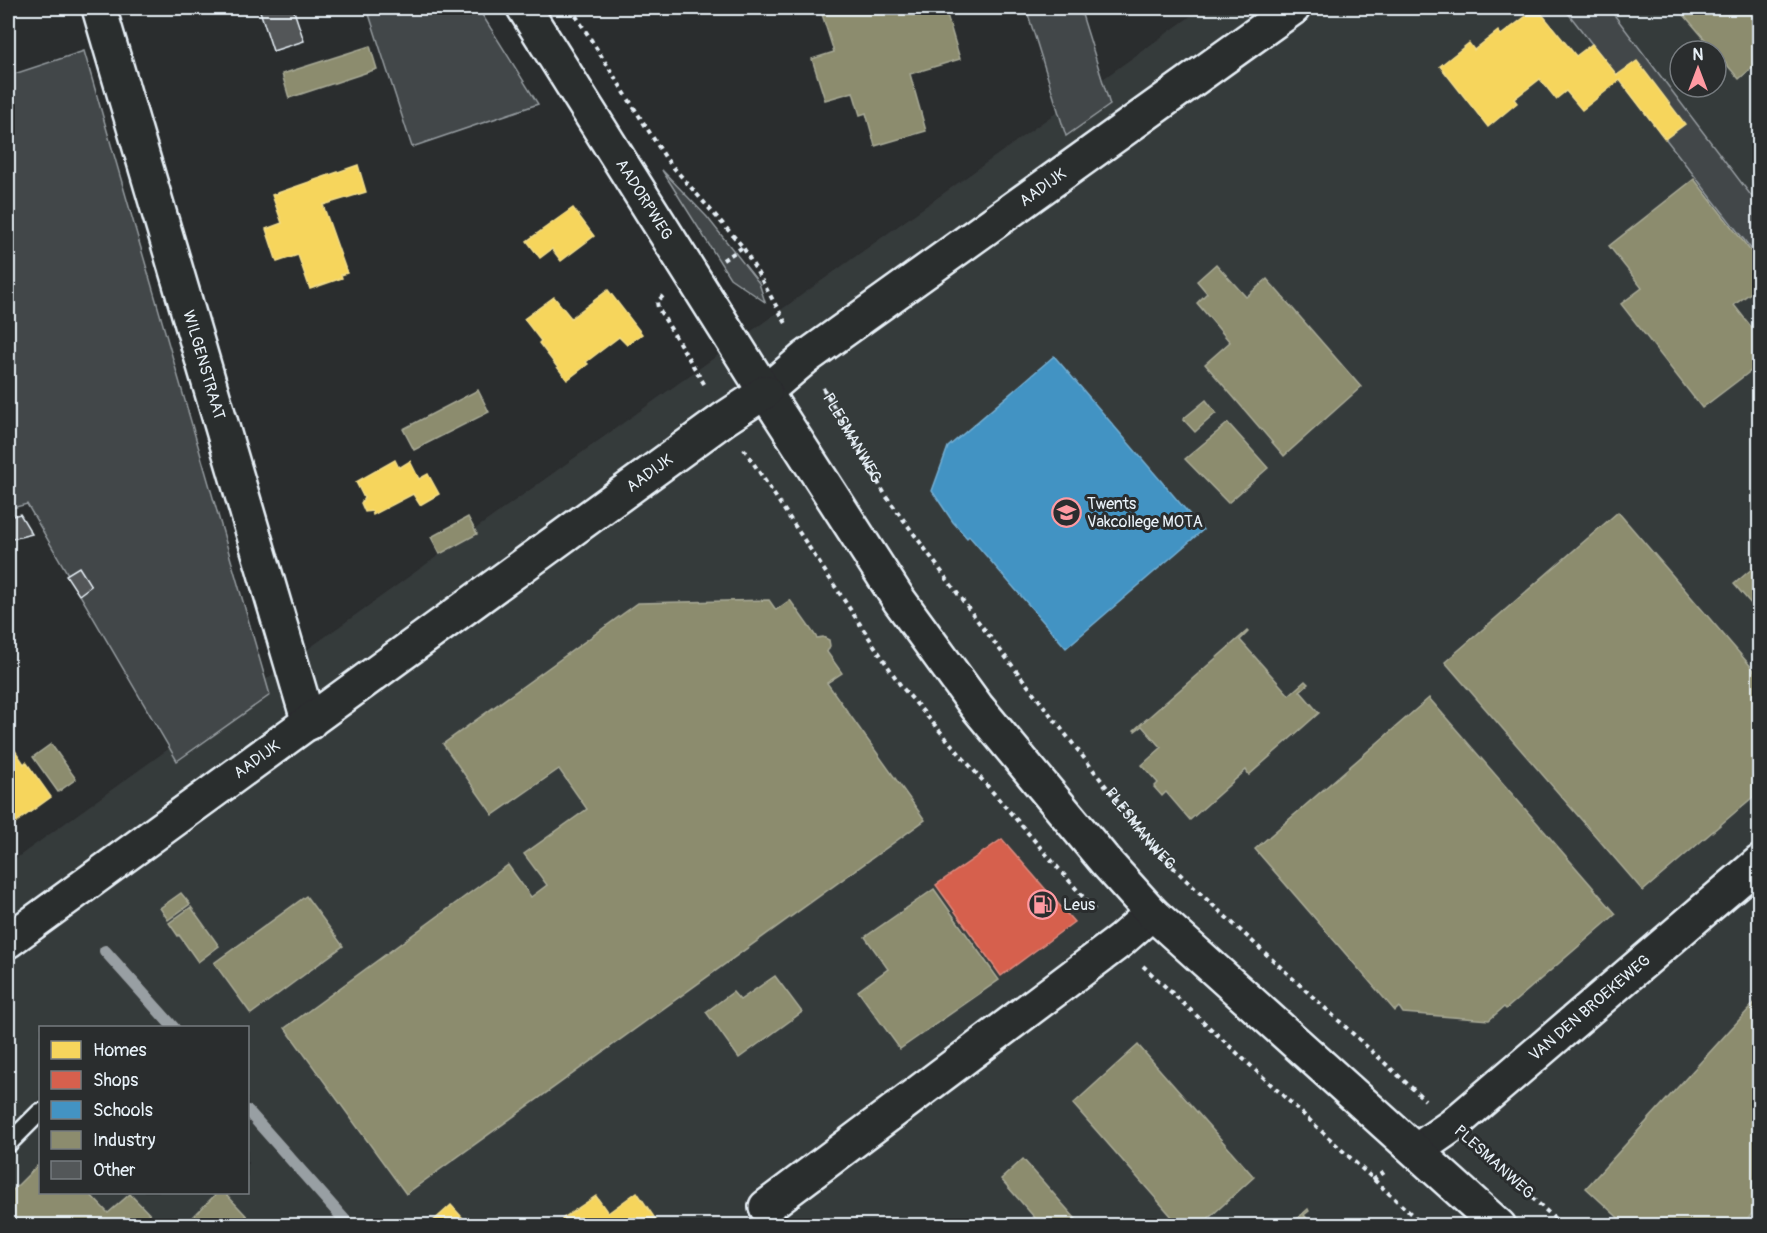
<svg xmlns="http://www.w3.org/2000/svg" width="1767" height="1233" viewBox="0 0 1767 1233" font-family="Pangolin,sans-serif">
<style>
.built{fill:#363a3b;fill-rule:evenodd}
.green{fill:#424648;stroke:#959ca0;stroke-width:1.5}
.homes{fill:#f6d55c;stroke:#f2dd8b;stroke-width:1.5}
.shops{fill:#d6604d;stroke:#db8c80;stroke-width:1.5}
.schools{fill:#4393c3;stroke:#74afd3;stroke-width:1.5}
.industry{fill:#8c8c6e;stroke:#a8aa97;stroke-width:1.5}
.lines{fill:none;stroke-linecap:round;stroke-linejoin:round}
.stream{stroke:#989fa3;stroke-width:12}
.building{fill:#535759;stroke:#e8f1f8;stroke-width:1.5}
.lane-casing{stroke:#e8f1f8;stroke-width:21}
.street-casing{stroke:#e8f1f8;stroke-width:38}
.secondary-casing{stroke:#e8f1f8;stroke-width:38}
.path{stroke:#e8f1f8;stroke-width:4;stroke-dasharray:4.5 4.5;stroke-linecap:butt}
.lane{stroke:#2a2d2e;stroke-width:16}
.street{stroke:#2a2d2e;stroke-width:33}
.secondary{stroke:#2a2d2e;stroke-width:33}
.labels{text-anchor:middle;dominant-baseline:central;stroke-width:6;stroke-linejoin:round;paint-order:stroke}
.street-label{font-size:16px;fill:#e8f1f8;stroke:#2a2d2e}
.poi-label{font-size:16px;fill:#e8f1f8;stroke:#2a2d2e;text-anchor:start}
</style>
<rect width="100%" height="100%" fill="#2a2d2e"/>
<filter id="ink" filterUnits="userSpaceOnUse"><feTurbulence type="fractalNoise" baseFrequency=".0167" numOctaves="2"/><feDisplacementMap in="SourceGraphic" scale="12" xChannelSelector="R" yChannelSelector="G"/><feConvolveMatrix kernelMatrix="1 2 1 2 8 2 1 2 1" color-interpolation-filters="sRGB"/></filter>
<g filter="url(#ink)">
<path class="built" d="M1202,8H1759V1225H8V864ZM1680,51H1716V87H1680ZM40,1028H248V1192H40Z"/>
<g class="green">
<polygon points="367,8 478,8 538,104 412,147"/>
<polygon points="1026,8 1080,8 1110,105 1066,136"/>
<polygon points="1564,8 1609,8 1759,206 1759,259"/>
<polygon points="84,51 270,695 177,761 27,504 8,509 8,76"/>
<polygon points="662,170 707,217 759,283 765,302 730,278"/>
</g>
<g class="homes">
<polygon points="1537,8 1576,56 1592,44 1617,75 1637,61 1685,124 1665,139 1620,80 1582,110 1566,91 1556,99 1540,79 1514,99 1517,103 1488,127 1440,66 1469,43 1474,50 1498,31 1501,35"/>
<polygon points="358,165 366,192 323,205 347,273 341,275 342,278 310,289 298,255 277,262 266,229 282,223 272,195"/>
<polygon points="573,208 594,236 561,261 552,249 540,258 527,241"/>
<polygon points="608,290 642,334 627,345 619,337 586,362 588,364 567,380 539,343 541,341 524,319 554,297 571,318"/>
<polygon points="395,460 399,468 410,461 419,479 428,474 439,494 420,505 413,494 373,515 372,511 365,512 361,503 364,498 356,482"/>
<polygon points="8,740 24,764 26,762 51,797 8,828"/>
<polygon points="637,1192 660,1226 566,1226 562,1219 596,1196 608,1213"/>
<polygon points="451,1205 470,1226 432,1226 430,1224"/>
</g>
<polygon class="shops" points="1002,839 1074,922 1001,976 936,885"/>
<polygon class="schools" points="1054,356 1203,530 1066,648 969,536 967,538 953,522 932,491 948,447"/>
<g class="industry">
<polygon points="820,8 945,8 960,59 910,74 926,131 875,146 866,113 860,115 853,92 825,100 812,59 834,52"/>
<polygon points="1680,8 1760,8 1760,61 1739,79 1679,9"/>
<polygon points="370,46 377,69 289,98 282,74"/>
<polygon points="1760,156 1760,173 1751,163"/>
<polygon points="1694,179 1760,263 1760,286 1734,305 1760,338 1760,364 1702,408 1621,304 1642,288 1609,246"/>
<polygon points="1216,264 1246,297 1267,279 1361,387 1284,456 1205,364 1230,342 1197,303 1207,293 1197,281"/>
<polygon points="478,390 489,412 414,450 403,429"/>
<polygon points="1206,400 1216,413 1195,432 1183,419"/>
<polygon points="1228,423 1268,468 1228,503 1185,459"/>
<polygon points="1618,512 1760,677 1760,791 1643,891 1445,662"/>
<polygon points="468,517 477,534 440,554 431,537"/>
<polygon points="1760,562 1760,614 1734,584"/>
<polygon points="769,600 776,610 790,600 817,638 823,637 829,640 830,646 827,652 842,673 827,683 925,820 406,1194 285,1028 508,865 531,897 547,885 524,854 587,809 559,769 493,815 443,744 638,603"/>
<polygon points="1247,631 1248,632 1240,640 1289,695 1305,681 1308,684 1300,691 1319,713 1249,775 1246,770 1190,820 1166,792 1162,796 1154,787 1158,783 1142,765 1161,748 1142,726 1135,731 1134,730"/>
<polygon points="1429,698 1616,914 1506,1009 1504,1007 1489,1020 1403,1013 1399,1007 1395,1011 1255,849"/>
<polygon points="51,744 76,779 58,792 33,757"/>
<polygon points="934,889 999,980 900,1049 858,991 888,969 865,937"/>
<polygon points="181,893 190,904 168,920 160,908"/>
<polygon points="306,896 343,946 251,1014 214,963"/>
<polygon points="191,907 219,946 198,962 179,935 178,936 169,923"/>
<polygon points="775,976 802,1012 739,1058 706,1012 733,992 740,1000"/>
<polygon points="1760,997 1760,1205 1741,1226 1627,1226 1586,1188"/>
<polygon points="1138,1045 1254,1177 1200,1226 1180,1226 1073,1104"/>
<polygon points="1023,1159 1082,1226 1042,1226 1001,1179"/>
<polygon points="40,1163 40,1192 88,1192 108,1213 130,1194 161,1226 8,1226 8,1195"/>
<polygon points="218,1192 224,1192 256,1226 184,1226"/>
<polygon points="1308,1209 1309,1211 1304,1215 1311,1223 1316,1219 1322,1226 1289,1226"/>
</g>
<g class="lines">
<g class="stream">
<polyline points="105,951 174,1028"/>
<polyline points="248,1111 350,1226"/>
</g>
</g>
<g class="building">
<polygon points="259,8 293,8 304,41 273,51"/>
<polygon points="20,514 32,534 8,540 8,517"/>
<polygon points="79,567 91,586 79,595 66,575"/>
</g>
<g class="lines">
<defs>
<polyline id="lane" points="8,1144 40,1112"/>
<g id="street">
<path id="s2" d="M99,8L309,723"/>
<path id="s3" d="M765,392L805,358L1293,8"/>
<path id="s4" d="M1417,1150L1453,1125L1760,862"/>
<polyline points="766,1207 1120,941 1152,913"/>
</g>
<g id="secondary">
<path id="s5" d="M524,8L765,392L899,600L977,707L1105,861L1152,913L1499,1226"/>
<path id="s6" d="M8,941L724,419L765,392"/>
</g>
</defs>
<use href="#lane" class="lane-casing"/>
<use href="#street" class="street-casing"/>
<use href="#secondary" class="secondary-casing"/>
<g class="path">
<polyline points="571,8 667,160 743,247 788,327"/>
<polyline points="723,260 743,247"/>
<polyline points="663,296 657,302 658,308 706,387"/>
<path id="s1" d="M823,388L886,496L980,624L1153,847L1190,884L1425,1100"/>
<polyline points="744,449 901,686 1097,913"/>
<polyline points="1143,966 1424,1226"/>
<polyline points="1479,1149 1563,1226"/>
<polyline points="1373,1180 1386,1171"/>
</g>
<use href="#lane" class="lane"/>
<use href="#street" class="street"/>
<use href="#secondary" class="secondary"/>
</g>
</g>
<defs>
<symbol id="school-ring" viewBox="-11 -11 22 22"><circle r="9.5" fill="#2a2d2e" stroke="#ff9aa2" stroke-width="1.5"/><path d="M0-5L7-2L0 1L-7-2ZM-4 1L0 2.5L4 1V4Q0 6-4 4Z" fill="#ff9aa2"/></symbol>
<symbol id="fuel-ring" viewBox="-11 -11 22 22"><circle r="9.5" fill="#2a2d2e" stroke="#ff9aa2" stroke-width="1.5"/><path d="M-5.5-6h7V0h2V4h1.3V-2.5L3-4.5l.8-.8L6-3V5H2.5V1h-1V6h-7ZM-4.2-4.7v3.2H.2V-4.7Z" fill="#ff9aa2"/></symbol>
</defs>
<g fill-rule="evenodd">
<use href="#school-ring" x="1050" y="496" width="33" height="33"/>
<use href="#fuel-ring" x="1026" y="888" width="33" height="33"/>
</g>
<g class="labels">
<g class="street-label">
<text stroke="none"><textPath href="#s3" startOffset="345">AADIJK</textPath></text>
<text stroke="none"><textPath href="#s5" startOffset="226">AADORPWEG</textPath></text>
<text stroke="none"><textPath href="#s2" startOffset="372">WILGENSTRAAT</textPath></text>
<text stroke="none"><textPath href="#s1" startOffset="58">PLESMANWEG</textPath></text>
<text stroke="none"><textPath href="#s6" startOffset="794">AADIJK</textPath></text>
<text stroke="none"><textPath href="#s6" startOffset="308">AADIJK</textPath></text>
<text stroke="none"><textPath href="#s1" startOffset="544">PLESMANWEG</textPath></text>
<text stroke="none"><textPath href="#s4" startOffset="224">VAN DEN BROEKEWEG</textPath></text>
<text transform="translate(1494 1162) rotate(42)">PLESMANWEG</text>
</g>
<g class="poi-label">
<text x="1087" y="504">Twents<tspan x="1087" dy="18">Vakcollege MOTA</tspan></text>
<text x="1063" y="905">Leus</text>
</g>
</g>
<rect width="1767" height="1233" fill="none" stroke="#2a2d2e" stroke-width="30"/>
<rect x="15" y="15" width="1737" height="1203" fill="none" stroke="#e8f1f8" stroke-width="2" filter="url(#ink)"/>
<rect x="39" y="1026" width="210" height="168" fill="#2a2d2e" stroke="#767b7f" stroke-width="1.5"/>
<rect x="51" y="1041" width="30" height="18" fill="#f6d55c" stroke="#767b7f" stroke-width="1.5"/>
<text x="93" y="1056" font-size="18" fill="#e8f1f8">Homes</text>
<rect x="51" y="1071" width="30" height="18" fill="#d6604d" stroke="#767b7f" stroke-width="1.5"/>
<text x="93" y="1086" font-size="18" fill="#e8f1f8">Shops</text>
<rect x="51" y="1101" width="30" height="18" fill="#4393c3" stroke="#767b7f" stroke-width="1.5"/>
<text x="93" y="1116" font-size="18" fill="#e8f1f8">Schools</text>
<rect x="51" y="1131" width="30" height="18" fill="#8c8c6e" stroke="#767b7f" stroke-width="1.5"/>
<text x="93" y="1146" font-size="18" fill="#e8f1f8">Industry</text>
<rect x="51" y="1161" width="30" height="18" fill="#535759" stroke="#767b7f" stroke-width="1.5"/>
<text x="93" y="1176" font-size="18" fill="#e8f1f8">Other</text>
<g transform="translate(1698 69)"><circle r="28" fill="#2a2d2e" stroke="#767b7f" stroke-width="1.5"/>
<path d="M0-4.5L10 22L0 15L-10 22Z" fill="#ff9aa2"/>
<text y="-9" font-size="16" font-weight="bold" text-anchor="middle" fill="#e8f1f8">N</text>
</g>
</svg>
